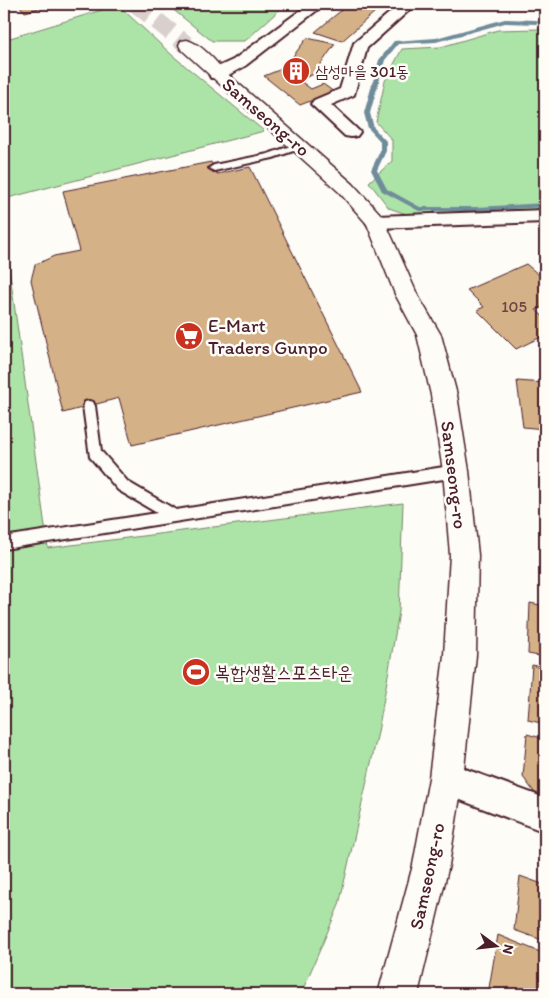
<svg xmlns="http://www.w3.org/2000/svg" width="549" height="998" viewBox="0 0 549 998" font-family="Itim,'Poor Story',sans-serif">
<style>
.green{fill:#ace4a8;stroke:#7b826a}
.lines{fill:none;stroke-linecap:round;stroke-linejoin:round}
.stream{fill:#6f8c9a;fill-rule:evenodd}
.building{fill:#d5b187;stroke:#4a1f2b}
.tertiary-tunnel{stroke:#d9d0ce;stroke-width:18;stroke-dasharray:18 9;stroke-linecap:butt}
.service-casing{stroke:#4a1f2b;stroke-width:4}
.minor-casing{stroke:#4a1f2b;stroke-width:4}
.tertiary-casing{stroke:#4a1f2b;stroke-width:3}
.service{fill:#fdfcf7;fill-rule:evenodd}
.minor{fill:#fdfcf7;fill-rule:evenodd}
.tertiary{fill:#fdfcf7;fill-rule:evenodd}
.labels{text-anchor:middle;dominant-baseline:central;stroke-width:5;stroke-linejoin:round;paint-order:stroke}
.far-poi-label{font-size:16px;fill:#4a1f2b;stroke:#fdfcf7;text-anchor:start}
.number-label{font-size:16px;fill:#6d4442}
.street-label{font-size:19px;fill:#4a1f2b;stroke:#fdfcf7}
.poi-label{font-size:19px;fill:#4a1f2b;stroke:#fdfcf7;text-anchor:start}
</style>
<rect width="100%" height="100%" fill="#fdfcf7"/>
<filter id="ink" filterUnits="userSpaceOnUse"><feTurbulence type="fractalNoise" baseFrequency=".02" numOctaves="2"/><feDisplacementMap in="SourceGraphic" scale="10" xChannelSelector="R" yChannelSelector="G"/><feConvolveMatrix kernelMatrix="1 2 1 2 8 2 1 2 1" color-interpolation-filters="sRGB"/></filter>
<g filter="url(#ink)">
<g class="green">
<polygon points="166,4 286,4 245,41 212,41"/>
<polygon points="118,5 172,55 264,131 4,199 4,40"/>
<polygon points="545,24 545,206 524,213 415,217 389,208 369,182 392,161 392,140 376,122 385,81 402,49 441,47 498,30 539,29"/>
<polygon points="4,231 48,548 403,503 399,612 378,732 339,905 301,994 4,994"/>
</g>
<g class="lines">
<polygon class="stream" points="505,19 536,20 539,22 536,24 505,23 436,42 398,44 385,60 370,113 374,128 386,141 386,151 377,170 387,189 420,207 477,207 545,203 545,207 477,211 419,211 382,191 371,170 380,151 380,141 368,128 364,113 379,60 394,41 436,38"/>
</g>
<g class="building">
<polygon points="18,4 49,4 50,5 25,12"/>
<polygon points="349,4 384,4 342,41 315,32"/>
<polygon points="307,38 335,44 314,74 299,80 311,89 323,84 334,92 300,105 264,76 284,68"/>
<polygon points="211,162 217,174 250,167 362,392 132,445 119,398 63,413 31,280 35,265 54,256 79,251 63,191"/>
<polygon points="526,264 545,280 540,284 545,288 543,288 545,291 545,306 536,310 545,318 545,335 516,349 477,310 484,307 467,290"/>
<polygon points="517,381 545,383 545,429 523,427"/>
<polygon points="530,603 545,606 545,657 528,654"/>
<polygon points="532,665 545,668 545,724 528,720"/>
<polygon points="527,734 545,739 545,798 537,796 523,777"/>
<polygon points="520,876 545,885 545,941 514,930"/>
<polygon points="498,935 545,954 545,994 488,994"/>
</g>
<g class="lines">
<polyline class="tertiary-tunnel" points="136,4 187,45"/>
<defs>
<g id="service">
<polygon points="299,143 302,144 302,148 273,158 214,171 209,168 214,165 268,154"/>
<polygon points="89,401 93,402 95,406 101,451 128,482 176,510 456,465 461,467 463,471 461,475 456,477 4,549 4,537 157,513 118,490 90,457 83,406 85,402"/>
</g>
<g id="minor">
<polygon points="309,4 325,4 245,66 223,78 211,78 209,74 211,70 233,60"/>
<polygon points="400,4 416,4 367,48 354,95 331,105 360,132 357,136 351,137 345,136 311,104 314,100 340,89 354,43"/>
<polygon points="545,210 545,222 376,228 369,227 366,222 369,217 376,216"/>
<polygon points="446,762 545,798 545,832 434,790 430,778 434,766"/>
</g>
<path id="tertiary" d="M187,40C201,44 214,59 223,70L353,184L383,217L417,294L441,335L457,395L469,471L478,555L476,655L463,778L449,865L418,994H378L413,865L429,778L444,655L450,555L443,471L431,395L417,335L395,294L367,224L339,192L181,49L179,45L181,41Z"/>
</defs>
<use href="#service" class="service-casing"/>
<use href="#minor" class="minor-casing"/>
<use href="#tertiary" class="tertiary-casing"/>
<use href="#service" class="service"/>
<use href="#minor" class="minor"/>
<use href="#tertiary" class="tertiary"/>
</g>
</g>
<defs>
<symbol id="building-disc" viewBox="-11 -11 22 22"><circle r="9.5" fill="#c8321e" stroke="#fdfcf7"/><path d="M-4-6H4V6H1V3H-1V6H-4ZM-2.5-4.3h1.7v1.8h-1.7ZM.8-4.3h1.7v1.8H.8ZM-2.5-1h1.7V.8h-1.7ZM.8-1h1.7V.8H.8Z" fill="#fff"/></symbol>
<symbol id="supermarket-disc" viewBox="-11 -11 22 22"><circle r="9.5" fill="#c8321e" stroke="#fdfcf7"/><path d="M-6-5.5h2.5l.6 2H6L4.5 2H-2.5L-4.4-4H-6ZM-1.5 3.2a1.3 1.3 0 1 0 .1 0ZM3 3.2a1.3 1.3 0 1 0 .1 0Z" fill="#fff"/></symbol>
<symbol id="stadium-disc" viewBox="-11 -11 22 22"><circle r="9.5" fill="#c8321e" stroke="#fdfcf7"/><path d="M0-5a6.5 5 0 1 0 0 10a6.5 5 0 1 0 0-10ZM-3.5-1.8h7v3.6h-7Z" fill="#fff"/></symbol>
</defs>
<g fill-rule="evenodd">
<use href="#building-disc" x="280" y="55" width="32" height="32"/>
<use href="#supermarket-disc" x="173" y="320" width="32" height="32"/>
<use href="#stadium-disc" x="180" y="656" width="32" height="32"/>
</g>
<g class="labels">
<g class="far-poi-label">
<text x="315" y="71">삼성마을 301동</text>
</g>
<g class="number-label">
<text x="514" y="306">105</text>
</g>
<g class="street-label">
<text transform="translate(266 117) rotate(41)">Samseong-ro</text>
<text transform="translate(454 475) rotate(83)">Samseong-ro</text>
<text transform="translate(427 876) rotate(-78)">Samseong-ro</text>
</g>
<g class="poi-label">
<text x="208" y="325">E-Mart<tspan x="208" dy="22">Traders Gunpo</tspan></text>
<text x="215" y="672">복합생활스포츠타운</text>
</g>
</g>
<rect width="549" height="998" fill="none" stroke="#fdfcf7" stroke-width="20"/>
<rect x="10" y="10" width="529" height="978" fill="none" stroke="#4a1f2b" stroke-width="2" filter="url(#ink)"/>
<g transform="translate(496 946) rotate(105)" stroke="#fdfcf7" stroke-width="4" paint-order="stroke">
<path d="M0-4L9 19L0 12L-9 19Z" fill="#4a1f2b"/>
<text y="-8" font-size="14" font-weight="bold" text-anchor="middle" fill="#4a1f2b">N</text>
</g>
</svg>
